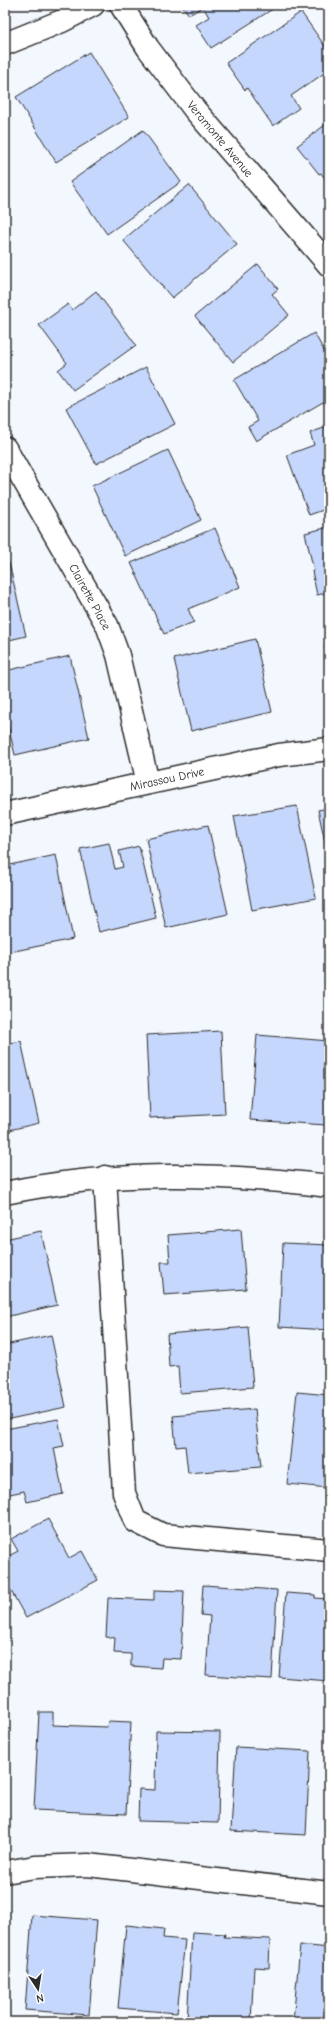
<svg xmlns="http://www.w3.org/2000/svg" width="334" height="2027" viewBox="0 0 334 2027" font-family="'Comic Neue',sans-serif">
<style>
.building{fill:#c5d7fc;stroke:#2b2b2b}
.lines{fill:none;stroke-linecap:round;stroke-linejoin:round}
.minor-casing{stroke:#2b2b2b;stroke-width:25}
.tertiary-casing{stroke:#2b2b2b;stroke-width:25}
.minor{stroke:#fff;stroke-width:22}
.tertiary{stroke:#fff;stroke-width:22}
.labels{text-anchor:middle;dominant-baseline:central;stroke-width:3;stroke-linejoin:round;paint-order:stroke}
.street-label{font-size:12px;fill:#2b2b2b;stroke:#fff}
</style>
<rect width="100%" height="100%" fill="#f3f7fe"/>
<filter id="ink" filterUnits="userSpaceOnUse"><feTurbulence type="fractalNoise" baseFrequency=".025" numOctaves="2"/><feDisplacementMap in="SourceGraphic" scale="8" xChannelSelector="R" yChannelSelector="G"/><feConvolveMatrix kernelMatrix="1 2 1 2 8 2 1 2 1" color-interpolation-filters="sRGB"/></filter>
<g filter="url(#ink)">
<g class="building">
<polygon points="182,5 279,5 211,48 196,25 209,17 203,7 189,15"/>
<polygon points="301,12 329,52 329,70 291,96 299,108 273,126 247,88 245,90 226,63"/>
<polygon points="89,52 129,117 56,162 16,97"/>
<polygon points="329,122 329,184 321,173 319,174 297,146"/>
<polygon points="143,130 181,182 107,234 70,182"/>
<polygon points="189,185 237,244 172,298 123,240"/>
<polygon points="258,264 278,289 272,294 289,315 233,362 195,316"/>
<polygon points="5,275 10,305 5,306"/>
<polygon points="96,291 136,345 73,390 58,370 67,363 39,325 68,304 72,310"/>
<polygon points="314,333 329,359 329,409 328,409 323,402 256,441 248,427 258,421 234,380"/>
<polygon points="146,367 175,424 96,464 66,408"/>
<polygon points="329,426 329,508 309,515 287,455 314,445 310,433"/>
<polygon points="168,450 201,520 125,556 92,486"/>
<polygon points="329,527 329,592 317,595 312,571 314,571 305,533"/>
<polygon points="215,528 240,587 188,609 194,622 164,634 131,563"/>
<polygon points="9,563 26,636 5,641 5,564"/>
<polygon points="255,639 272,712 191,731 174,659"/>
<polygon points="329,644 329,667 324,645"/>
<polygon points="70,656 89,738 15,755 5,712 5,671"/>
<polygon points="297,806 316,898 252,910 234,816"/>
<polygon points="329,808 329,860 318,810"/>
<polygon points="208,825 228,914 166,928 146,839"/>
<polygon points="109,843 115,869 123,867 119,851 139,846 156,918 99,932 80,849"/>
<polygon points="56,855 73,939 5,953 5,866"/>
<polygon points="221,1031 225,1114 150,1118 146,1035"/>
<polygon points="257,1035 329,1041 329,1088 326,1125 250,1120"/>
<polygon points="21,1041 39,1123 5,1131 5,1044"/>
<polygon points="241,1229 246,1289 164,1295 161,1262 170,1262 168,1235"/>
<polygon points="41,1231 57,1305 5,1317 5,1239"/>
<polygon points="283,1243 329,1245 329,1330 279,1327"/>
<polygon points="248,1327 253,1387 180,1393 178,1366 169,1367 167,1334"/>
<polygon points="51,1335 66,1407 5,1420 5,1345"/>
<polygon points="297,1392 329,1395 329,1488 287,1484"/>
<polygon points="255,1409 261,1467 188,1473 185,1446 176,1447 173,1416"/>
<polygon points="58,1419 64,1446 54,1448 63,1494 27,1502 24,1491 5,1495 5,1429"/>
<polygon points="48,1519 69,1558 82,1551 98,1580 26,1618 5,1580 5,1558 18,1551 11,1539"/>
<polygon points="203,1585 277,1590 272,1679 206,1675 210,1616 201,1615"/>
<polygon points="154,1590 184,1591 181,1659 162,1658 161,1668 131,1666 131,1654 114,1653 115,1638 106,1637 108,1598 154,1600"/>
<polygon points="286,1593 315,1595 315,1598 329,1599 329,1681 279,1677"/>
<polygon points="39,1712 53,1712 53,1725 107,1727 108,1721 131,1722 126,1814 34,1810"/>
<polygon points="156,1731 220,1732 218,1823 138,1821 139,1789 155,1790"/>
<polygon points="236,1747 310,1751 306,1835 231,1831"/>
<polygon points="32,1915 97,1920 89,2015 25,2010"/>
<polygon points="126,1925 164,1929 163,1938 185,1940 177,2013 118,2008"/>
<polygon points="192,1932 225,1934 224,1937 270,1939 269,1968 254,1967 251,2022 187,2022"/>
<polygon points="300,1945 329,1948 329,2022 293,2022"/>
</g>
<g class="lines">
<defs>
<g id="minor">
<polyline points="121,5 148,48 195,110 329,265"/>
<polyline points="5,44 62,21 93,5"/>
<polyline points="5,448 107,625 118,655 148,783"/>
<polyline points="5,814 279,755 329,749"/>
<polyline points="105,1177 124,1493 135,1521 163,1535 329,1550"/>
<polyline points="5,1872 35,1867 88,1865 329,1893"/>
</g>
<path id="tertiary" d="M5,1193C113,1170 219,1173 329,1186"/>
</defs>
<use href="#minor" class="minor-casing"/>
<use href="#tertiary" class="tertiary-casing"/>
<use href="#minor" class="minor"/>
<use href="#tertiary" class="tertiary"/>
</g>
</g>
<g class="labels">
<g class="street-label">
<text transform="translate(220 139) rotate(50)">Veramonte Avenue</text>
<text transform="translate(90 597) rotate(61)">Clairette Place</text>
<text transform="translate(167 779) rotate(-12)">Mirassou Drive</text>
</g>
</g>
<rect width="334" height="2027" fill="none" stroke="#fff" stroke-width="20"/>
<rect x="10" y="10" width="314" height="2007" fill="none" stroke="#2b2b2b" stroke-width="1.5" filter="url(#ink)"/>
<g transform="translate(38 1989) rotate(168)" stroke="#ffffff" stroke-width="3" paint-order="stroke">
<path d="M0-3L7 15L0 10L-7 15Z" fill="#2b2b2b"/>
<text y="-6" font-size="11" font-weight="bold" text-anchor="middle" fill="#2b2b2b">N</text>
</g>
</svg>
